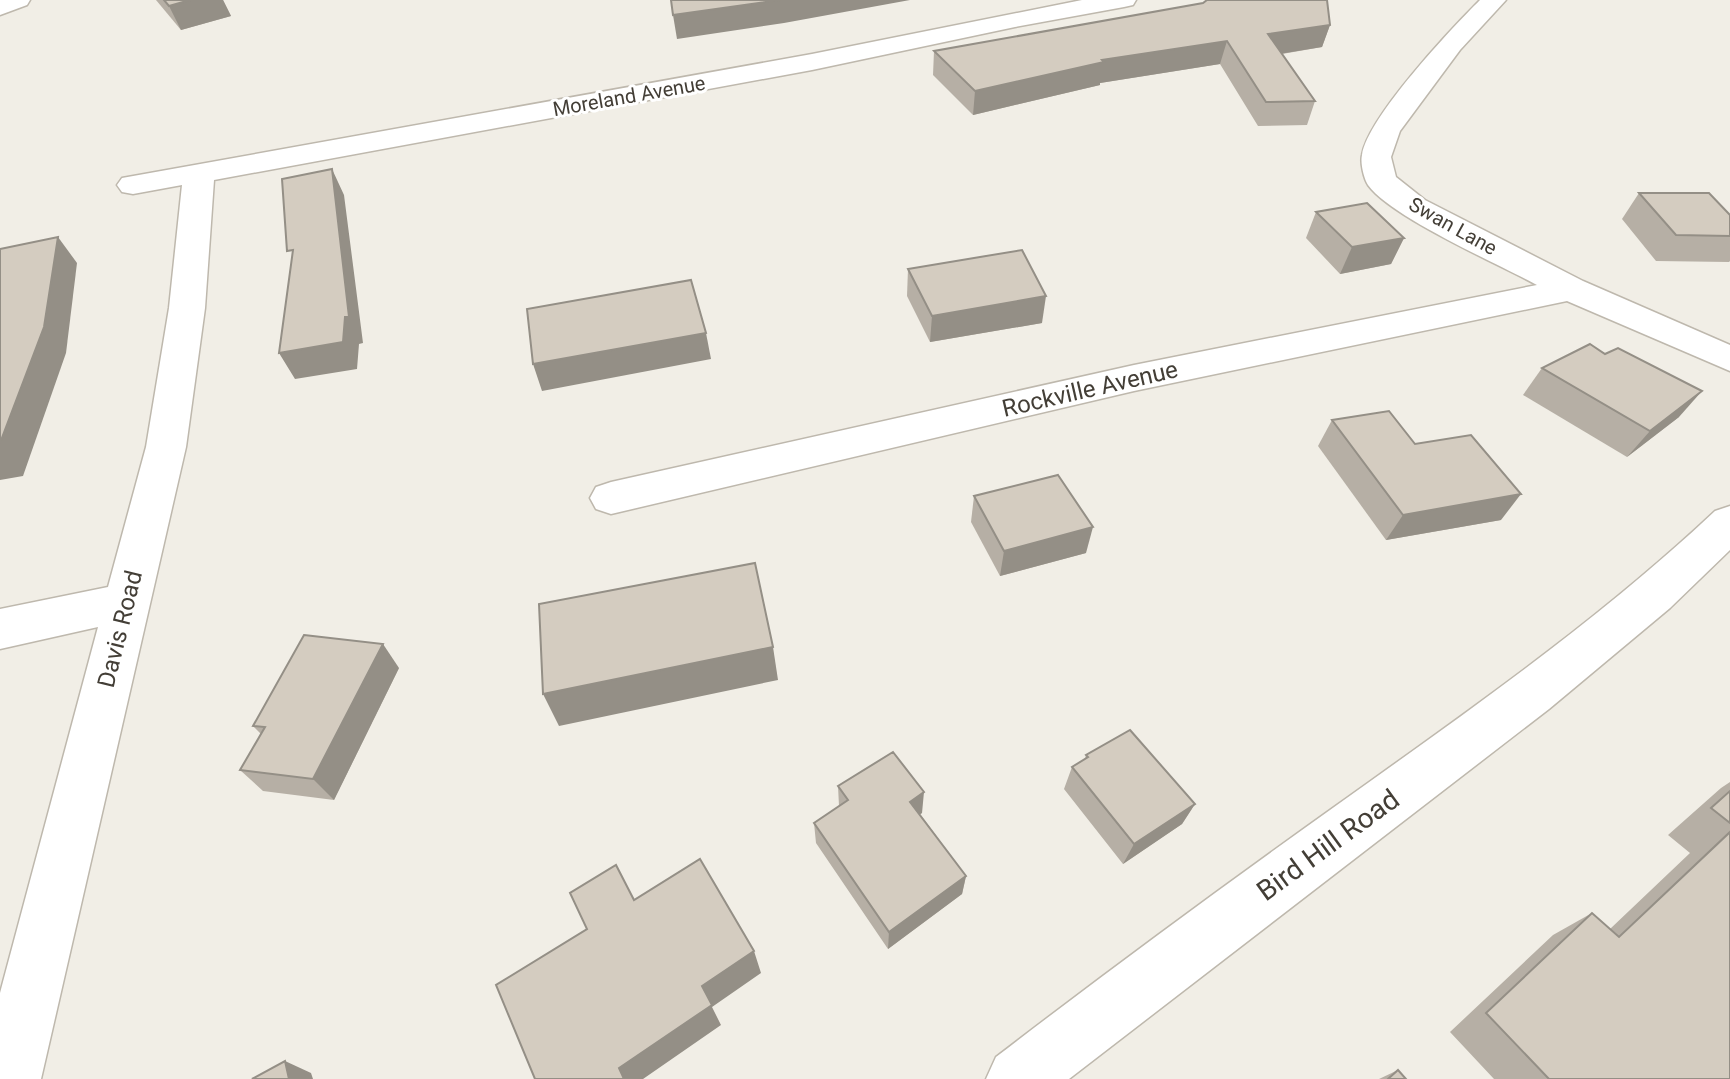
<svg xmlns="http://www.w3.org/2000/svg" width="1730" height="1079" viewBox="0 0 1730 1079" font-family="Roboto,sans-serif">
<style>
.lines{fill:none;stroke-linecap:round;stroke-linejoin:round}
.street-casing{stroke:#beb8ad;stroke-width:3}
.street{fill:#fff;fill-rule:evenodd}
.wall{fill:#b6afa5}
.shaded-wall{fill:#948f86}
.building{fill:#d4ccc0;stroke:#948f86;stroke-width:2}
.labels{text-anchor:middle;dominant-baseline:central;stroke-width:6;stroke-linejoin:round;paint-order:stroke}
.far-street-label{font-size:20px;fill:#433e36;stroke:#fff}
.street-label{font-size:24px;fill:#433e36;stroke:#fff}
.near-street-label{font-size:28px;fill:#433e36;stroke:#fff}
</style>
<rect width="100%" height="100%" fill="#f1eee6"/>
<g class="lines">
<defs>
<g id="street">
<polygon points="0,0 30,0 27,5 0,15"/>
<polygon points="1082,0 1136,0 1133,5 1124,7 1015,27 812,70 214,180 205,308 186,447 41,1079 0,1079 0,993 98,627 0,649 0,609 108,587 146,447 169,308 182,185 133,194 122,192 117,185 122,178 812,54"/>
<path d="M1480,0H1506L1460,50L1400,131L1391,157L1396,177L1425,200L1583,281L1730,345V371L1567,301L1134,391L611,514L596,509L590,498L596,487L611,482L1134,365L1537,285C1498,264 1391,217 1368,185C1364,179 1360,163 1362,155C1368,117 1451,29 1480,0Z"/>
<path d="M1730,506V550L1670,608L1549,709L1069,1079H986L996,1057C1108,971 1222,887 1337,805C1467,712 1598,621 1715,511Z"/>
</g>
</defs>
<use href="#street" class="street-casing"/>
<use href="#street" class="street"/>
</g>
<g class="wall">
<polygon points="156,0 223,0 231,16 181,30"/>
<polygon points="1330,25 1322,47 1282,54 1315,101 1307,125 1258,126 1220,64 1100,83 1100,85 973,115 933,75 934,51"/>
<polygon points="1639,193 1730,215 1730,261 1729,262 1656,261 1622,219"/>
<polygon points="1316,212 1404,238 1391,264 1340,274 1306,238"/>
<polygon points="908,269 1042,323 930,342 907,296"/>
<polygon points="1542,368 1679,417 1627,457 1523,395"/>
<polygon points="1332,420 1501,520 1386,540 1318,446"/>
<polygon points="974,496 1086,553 1000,576 971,522"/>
<polygon points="399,668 334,800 263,791 240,770 261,734 253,726"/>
<polygon points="1086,755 1195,804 1182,824 1123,864 1064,789 1072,767 1085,759"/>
<polygon points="1730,782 1730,1079 1494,1079 1450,1032 1553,935 1592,913 1610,929 1690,853 1668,835 1721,788"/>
<polygon points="838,786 922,813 920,814 966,876 962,894 888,949 816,843 814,823 839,806"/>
<polygon points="1398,1070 1406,1079 1379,1079"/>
</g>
<g class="shaded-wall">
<polygon points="190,0 223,0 231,16 181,30 169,6"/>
<polygon points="780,0 910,0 784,23 677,39 673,15"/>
<polygon points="1330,25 1322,47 1261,57 1268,34"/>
<polygon points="1227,41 1220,64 1100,83 1100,85 973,115 975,91 1102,60"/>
<polygon points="332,169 344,195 363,343 359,344 357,369 295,379 279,353 345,317"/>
<polygon points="58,237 77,263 66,353 23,476 0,480 0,443"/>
<polygon points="1404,238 1391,264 1340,274 1352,247"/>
<polygon points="1046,296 1042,323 930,342 932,316"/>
<polygon points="706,333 711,359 542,391 533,364"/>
<polygon points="1702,391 1679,417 1627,457 1650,431"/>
<polygon points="1521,494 1501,520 1386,540 1403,515"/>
<polygon points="1093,527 1086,553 1000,576 1004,551"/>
<polygon points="383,644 399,668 334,800 313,779"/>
<polygon points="773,647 778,680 559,726 543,694"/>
<polygon points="924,792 922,813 908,822 910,802"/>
<polygon points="1195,804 1182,824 1123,864 1134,844"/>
<polygon points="966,876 962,894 888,949 889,932"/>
<polygon points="754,951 761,973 712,1007 721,1025 643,1079 624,1079 619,1068 702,986"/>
<polygon points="285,1061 311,1073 313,1079 289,1079"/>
</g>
<g class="building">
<polygon points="164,0 190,0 169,6"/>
<polygon points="671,0 780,0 673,15"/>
<polygon points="1207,0 1327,0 1330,25 1268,34 1315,101 1266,102 1227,41 1102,60 1104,62 975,91 934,51 1203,3"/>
<polygon points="332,169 349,317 345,317 343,342 279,353 293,250 287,251 282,179"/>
<polygon points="1639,193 1709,193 1730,215 1730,236 1676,235"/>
<polygon points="1367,203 1404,238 1352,247 1316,212"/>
<polygon points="58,237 44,327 0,443 0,249"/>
<polygon points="1022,250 1046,296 932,316 908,269"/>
<polygon points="691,280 706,333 533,364 527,309"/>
<polygon points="1590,344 1605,354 1618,348 1702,391 1650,431 1542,368"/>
<polygon points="1389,411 1415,444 1471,435 1521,494 1403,515 1332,420"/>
<polygon points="1058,475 1093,527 1004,551 974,496"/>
<polygon points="755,563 773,647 543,694 539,604"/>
<polygon points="304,635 383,644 313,779 240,770 265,727 253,726"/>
<polygon points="1130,730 1195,804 1134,844 1072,767 1088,757 1086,755"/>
<polygon points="893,752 924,792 910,802 966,876 889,932 814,823 848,800 838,786"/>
<polygon points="1730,791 1730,823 1711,808"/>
<polygon points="1730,832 1730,1079 1549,1079 1486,1013 1592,913 1619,937"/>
<polygon points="700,859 754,951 702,986 712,1005 619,1068 624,1079 535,1079 496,985 587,929 570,893 616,865 634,900"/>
<polygon points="285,1061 289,1079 252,1079"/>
<polygon points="1398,1070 1406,1079 1388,1079"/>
</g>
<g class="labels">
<g class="far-street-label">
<text transform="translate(629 96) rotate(-10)">Moreland Avenue</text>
<text transform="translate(1453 226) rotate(29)">Swan Lane</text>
</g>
<g class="street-label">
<text transform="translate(1090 389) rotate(-13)">Rockville Avenue</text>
<text transform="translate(120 629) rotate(-76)">Davis Road</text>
</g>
<g class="near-street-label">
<text transform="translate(1328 845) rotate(-36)">Bird Hill Road</text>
</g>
</g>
</svg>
